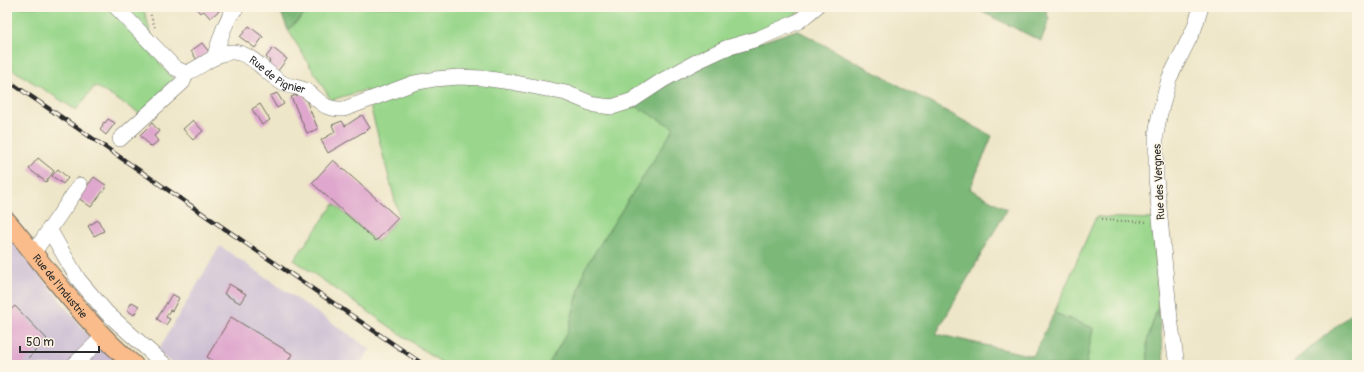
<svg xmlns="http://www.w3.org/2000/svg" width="1364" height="372" viewBox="0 0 1364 372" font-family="Pangolin,sans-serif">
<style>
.industrial{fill:#ccbfd4}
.green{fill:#9ad78c;stroke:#62815c}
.forest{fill:#7bb878;stroke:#537252}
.building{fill:#dfa7cd}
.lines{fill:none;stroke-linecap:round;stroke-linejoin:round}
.minor-casing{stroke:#6f6c62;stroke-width:16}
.major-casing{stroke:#6f6c62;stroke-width:20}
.path{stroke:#6f6c62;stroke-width:2;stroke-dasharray:1 3;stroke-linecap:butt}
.minor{stroke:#fff;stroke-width:15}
.major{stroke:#f9bc8a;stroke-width:18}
.rail-casing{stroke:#2b2b2b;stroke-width:4.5}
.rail{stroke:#fcf5e5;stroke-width:3;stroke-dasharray:9;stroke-linecap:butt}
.labels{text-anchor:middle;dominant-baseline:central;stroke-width:3;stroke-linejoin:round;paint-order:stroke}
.street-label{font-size:11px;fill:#2b2b2b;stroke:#fcf5e5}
</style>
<rect width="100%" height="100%" fill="#fcf5e5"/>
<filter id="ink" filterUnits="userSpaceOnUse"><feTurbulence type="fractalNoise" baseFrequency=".025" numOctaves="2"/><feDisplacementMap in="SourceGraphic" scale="8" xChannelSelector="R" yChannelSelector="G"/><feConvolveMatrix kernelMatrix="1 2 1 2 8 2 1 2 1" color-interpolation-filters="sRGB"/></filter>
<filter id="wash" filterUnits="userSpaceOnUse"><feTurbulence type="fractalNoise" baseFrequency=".012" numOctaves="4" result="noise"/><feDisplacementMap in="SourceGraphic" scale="16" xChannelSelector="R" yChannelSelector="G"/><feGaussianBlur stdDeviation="0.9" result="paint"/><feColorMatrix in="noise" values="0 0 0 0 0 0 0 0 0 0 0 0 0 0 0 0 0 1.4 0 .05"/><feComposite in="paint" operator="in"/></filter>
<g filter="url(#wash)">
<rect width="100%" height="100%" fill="#eee6c8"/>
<g class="industrial">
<polygon points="7,234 88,335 121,365 7,365"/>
<polygon points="220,246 370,349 360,365 174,365 157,352"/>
</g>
<g class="green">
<polygon points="7,7 143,7 160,64 175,80 141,114 95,86 76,110 7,66"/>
<polygon points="312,7 806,7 803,10 633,104 675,128 585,268 568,331 548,365 445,365 294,260 334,204 377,242 399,216 366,90 331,100 288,30"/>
<polygon points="1096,217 1154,219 1158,306 1147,341 1148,365 1086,365 1093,328 1054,313"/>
</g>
<g class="forest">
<polygon points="279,7 312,7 288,30"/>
<polygon points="972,7 1045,7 1049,20 1041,41"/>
<polygon points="797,30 992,136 970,189 1007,209 936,334 1033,356 1054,313 1093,328 1086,365 548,365 568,331 585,268 674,128 632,104 722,55"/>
<polygon points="1158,306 1164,365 1148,365 1147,341"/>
<polygon points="1357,309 1357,365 1290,365"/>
</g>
<g id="blocks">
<g class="building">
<polygon points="195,7 224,7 210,18 204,11 200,13"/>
<polygon points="249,26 263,37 255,48 240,37"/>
<polygon points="202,43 209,52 197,60 191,51"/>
<polygon points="273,48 287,59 277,72 267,65 270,61 266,57"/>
<polygon points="277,93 284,104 277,108 270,96"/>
<polygon points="303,93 318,129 307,133 291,97"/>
<polygon points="260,104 270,120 262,125 252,109"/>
<polygon points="362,115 370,128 328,153 321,140 335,132 332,125 342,121 345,126"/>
<polygon points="108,119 115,123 106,135 100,130 103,126 102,125 104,122 105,123"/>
<polygon points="193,120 203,131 193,140 183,129"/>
<polygon points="152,123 159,131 154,136 158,141 151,147 140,135"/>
<polygon points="38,158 54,171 46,182 29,169"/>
<polygon points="333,160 398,218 376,241 312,183"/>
<polygon points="58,169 68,178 63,184 52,176"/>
<polygon points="94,177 107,186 91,207 78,198"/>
<polygon points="98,220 104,231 94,236 88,226"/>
<polygon points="229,284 246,294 240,303 224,294"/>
<polygon points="172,294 179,298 172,311 170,310 166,317 170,319 166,325 157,319"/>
<polygon points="132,302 139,306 134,315 127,310"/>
<polygon points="15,306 47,339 21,365 7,365 7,313"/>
<polygon points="231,317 292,354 286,365 220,365 207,357"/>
</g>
</g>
</g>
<g filter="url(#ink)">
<use href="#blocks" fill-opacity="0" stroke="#6f6c62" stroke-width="1"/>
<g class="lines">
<defs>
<g id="minor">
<polyline points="116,7 175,68 186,73"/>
<path d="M214,58C220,41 224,20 237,7"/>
<path id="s1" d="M186,73C201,68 217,51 233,52C253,53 267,75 284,84C291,87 301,87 307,91C323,103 322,109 344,109L414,83L435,79L459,77L482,78L511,82L566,93L595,105L612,107L631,101L663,80L698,61L726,48L757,39L799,21L816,7"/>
<polyline points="120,139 183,82 186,73"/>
<polyline points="49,229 78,279 107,313 165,365"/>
<polyline points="34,252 80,185"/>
<polyline points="74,365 104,336"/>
<polyline points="1177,365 1170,319 1156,178 1156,135 1159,117 1169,79 1194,29 1201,7"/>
</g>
<g id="major">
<path id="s2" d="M7,221C47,268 87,326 134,365"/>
</g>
</defs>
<use href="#minor" class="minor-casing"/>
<use href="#major" class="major-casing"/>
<g class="path">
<polyline points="150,7 151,17 156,30"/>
<polyline points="1101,220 1148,222"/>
</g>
<use href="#minor" class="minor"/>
<use href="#major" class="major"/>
<defs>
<polyline id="rail" points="7,80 424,365"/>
</defs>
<use href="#rail" class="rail-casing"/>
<use href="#rail" class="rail"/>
</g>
</g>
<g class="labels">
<g class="street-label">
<text stroke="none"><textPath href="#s1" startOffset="103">Rue de Pignier</textPath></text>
<text transform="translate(1159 182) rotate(-93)">Rue des Vergnes</text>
<text stroke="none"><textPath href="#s2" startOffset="84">Rue de l'Industrie</textPath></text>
</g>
</g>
<rect width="1364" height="372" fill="none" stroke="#fcf5e5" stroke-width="24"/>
<path d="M20 346v6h79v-6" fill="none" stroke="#2b2b2b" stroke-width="2"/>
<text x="26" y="346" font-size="12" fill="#2b2b2b" stroke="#fcf5e5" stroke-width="3" paint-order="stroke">50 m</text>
</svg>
